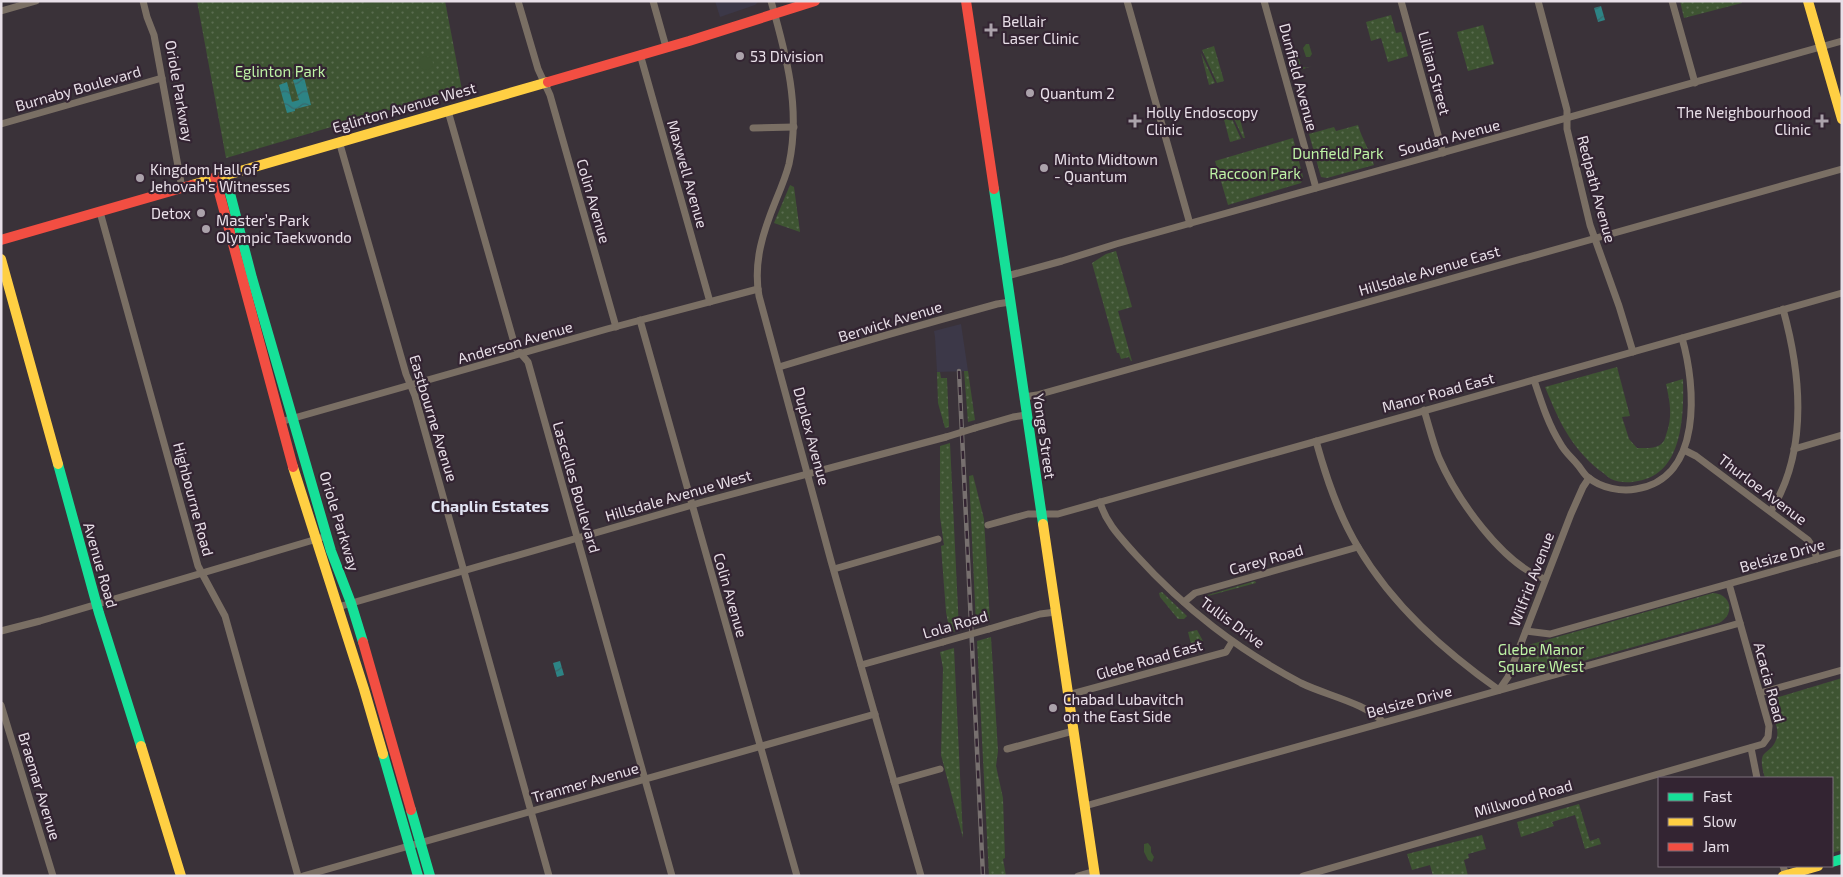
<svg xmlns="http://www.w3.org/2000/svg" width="1843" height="877" viewBox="0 0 1843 877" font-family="'Exo 2',sans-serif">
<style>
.industrial{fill:#3c3848}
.grass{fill:url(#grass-dots)}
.garden{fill:#3e5432}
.water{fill:url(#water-waves)}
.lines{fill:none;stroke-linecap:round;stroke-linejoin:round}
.street{stroke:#7a6f64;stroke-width:7}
.fast{stroke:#16e098;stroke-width:10}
.slow{stroke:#ffcf43;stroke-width:10}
.jam{stroke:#f24e42;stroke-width:10}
.rail-casing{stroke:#77706f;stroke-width:4.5}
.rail{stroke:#332432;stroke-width:2.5;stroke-dasharray:8;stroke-linecap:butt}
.street-bridge{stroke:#7a6f64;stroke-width:7}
.poi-dot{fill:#aba2ab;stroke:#332432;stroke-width:2}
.labels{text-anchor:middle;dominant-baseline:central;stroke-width:4.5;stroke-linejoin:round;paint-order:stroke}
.poi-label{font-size:15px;fill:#e8dfe8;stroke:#332432;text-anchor:start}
.park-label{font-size:15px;fill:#bef3a5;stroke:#332432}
.street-label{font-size:15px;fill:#e8dfe8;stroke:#332432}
.neighbourhood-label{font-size:16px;font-weight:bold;fill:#e1e3f2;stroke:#332432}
</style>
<defs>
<pattern id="grass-dots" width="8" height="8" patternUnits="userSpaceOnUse" patternTransform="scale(1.25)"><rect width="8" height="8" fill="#3e5432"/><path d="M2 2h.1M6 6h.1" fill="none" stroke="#5a6c50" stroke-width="1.8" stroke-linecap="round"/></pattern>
<pattern id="water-waves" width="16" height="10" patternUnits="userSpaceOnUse" patternTransform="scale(1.25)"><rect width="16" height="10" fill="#2d8485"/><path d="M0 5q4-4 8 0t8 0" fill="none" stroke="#376a6c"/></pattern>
</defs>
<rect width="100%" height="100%" fill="#3a3239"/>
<g class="industrial">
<polygon points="715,1 759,1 755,5 720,17"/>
<polygon points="961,324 968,371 937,372 935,337 934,331"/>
</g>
<g class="grass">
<polygon points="197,1 445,1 462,90 450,92 226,158"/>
<polygon points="1680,1 1740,1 1742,3 1684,18"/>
<polygon points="1391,15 1396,33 1401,32 1408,56 1388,62 1381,38 1371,41 1366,22"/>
<polygon points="1483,25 1494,64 1468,71 1457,32"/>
<polygon points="1214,46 1224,81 1217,83 1202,50"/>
<polygon points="1292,46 1296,49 1301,66 1307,68 1312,66 1292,73 1285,49"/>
<polygon points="1201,53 1215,83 1209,85"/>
<polygon points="1237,108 1245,138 1243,138 1230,110"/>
<polygon points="1228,110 1241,139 1230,142 1222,112"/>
<path d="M1358,125C1362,139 1370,151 1374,165L1327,178L1321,177L1309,134L1334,127L1336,131Z"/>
<polygon points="1293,138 1303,177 1301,183 1228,205 1215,161"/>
<polygon points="790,185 794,187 800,232 774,223"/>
<polygon points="1116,251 1132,307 1118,311 1132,361 1131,361 1129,357 1121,359 1119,353 1117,353 1092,263 1106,254"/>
<path d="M1617,367L1630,416L1622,417L1629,439L1637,448C1645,448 1654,449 1660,445C1664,442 1665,439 1666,435C1673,416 1670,403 1666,384L1683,379C1684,415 1683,474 1638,481C1630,483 1619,483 1611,479C1607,477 1603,472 1599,470C1570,446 1559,421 1545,387Z"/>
<polygon points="964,371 968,371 975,420 968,422"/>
<polygon points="937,372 940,372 941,378 947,378 949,427 945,428 938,403"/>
<polygon points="950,443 959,630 950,633 946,612 941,546 944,545 940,517 940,446"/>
<polygon points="973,475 984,519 990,621 976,625 969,476"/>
<polygon points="1255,581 1256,583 1204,597 1208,595"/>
<polygon points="1162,592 1187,616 1184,619 1178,619 1160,597 1159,593"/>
<path d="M1713,593C1732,594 1735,615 1719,623L1537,674L1527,671L1521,663C1520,654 1523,647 1532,644Z"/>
<polygon points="1197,630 1203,641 1191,644 1188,632"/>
<polygon points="991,637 998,751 996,766 1003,798 1005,858 1003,859 1006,876 989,876 977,641"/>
<polygon points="954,648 963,838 941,755 943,668 940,652"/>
<path d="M1842,678V850L1832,853V778H1765C1755,745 1771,758 1777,737C1780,724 1766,710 1772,699Z"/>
<polygon points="1579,804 1590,841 1599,838 1601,844 1585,849 1575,815 1552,822 1554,826 1521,837 1517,822"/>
<polygon points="1482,835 1486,849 1468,854 1469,858 1464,860 1468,876 1433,876 1430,865 1412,870 1407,854"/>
</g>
<g class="garden">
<polygon points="364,1 392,1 392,4 365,9"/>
<polygon points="1306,44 1309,44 1312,54 1310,57 1306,57 1303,48"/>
<circle cx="426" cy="63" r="7"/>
<polygon points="1148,843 1151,847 1151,852 1154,857 1152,862 1148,860 1144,852 1144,844"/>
</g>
<g class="water">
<polygon points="1601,6 1605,20 1598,22 1594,8"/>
<polygon points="304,77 311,105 295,109 295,111 287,113 279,85 287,82 292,102 299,100 293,80"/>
<polygon points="560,661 564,675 557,677 553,663"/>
</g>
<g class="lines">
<g class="street">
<polyline points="143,1 147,17 154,35 182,188"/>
<polyline points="518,1 538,69 550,95 616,327"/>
<polyline points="653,1 666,47"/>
<path d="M771,1C786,54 801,108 789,164C786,176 781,188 776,200C763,232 753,262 759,296L831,561L921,876"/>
<polyline points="1127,1 1190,224"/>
<polyline points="1264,1 1316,188"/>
<polyline points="1401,1 1443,153"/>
<polyline points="1538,1 1567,110 1567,129 1590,225 1619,306 1633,352"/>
<polyline points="1672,1 1695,83"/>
<polyline points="1,11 36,1"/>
<polyline points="640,54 710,302"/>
<polyline points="448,111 513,339 516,348 528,362 672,876"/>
<polyline points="1,124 162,78"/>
<polyline points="753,128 794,127"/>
<polyline points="339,141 406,374 415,396 549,876"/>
<polyline points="100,212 198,566 225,616 298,876"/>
<polyline points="1007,276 1062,261 1116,244 1842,41"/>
<polyline points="640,320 797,876"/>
<path d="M779,367C851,345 924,324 997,304L1010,302"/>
<path d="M1534,380C1541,401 1548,424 1560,443C1564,451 1571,457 1577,464C1581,468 1584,475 1589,478C1601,488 1622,492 1636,489C1703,479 1696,386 1682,338"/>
<polyline points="1024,397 1037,395 1842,169"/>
<path d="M1424,410C1429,426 1433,443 1439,458C1457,499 1502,564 1545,579"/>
<polyline points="280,422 607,329 758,289"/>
<polyline points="975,428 1013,417 1026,415"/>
<path d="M1316,441C1326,477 1338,514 1358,547C1393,606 1444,651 1499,690"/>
<polyline points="1794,449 1842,435"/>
<polyline points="1684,450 1696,456 1808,540 1814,549 1817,559"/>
<path d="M1100,502C1106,524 1122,539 1136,555C1185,609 1237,649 1301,683C1325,695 1366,703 1383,722"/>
<path d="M1771,511C1808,451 1801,374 1783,309"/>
<polyline points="988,525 1028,514 1058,514 1842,293"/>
<polyline points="834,569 938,539"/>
<polyline points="1184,602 1195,593 1358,547"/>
<polyline points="338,607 699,503 946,437"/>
<polyline points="989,629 1040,614 1056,612"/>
<polyline points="1,631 40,621 327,536"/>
<polyline points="1526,631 1550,634 1842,552"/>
<polyline points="861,665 943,642"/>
<polyline points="1499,690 1508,677 1571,514 1583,487 1589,478"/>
<polyline points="1760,693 1842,670"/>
<polyline points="1068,695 1226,652 1232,642"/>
<polyline points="1,705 53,876"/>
<polyline points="1751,748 1757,778"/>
<polyline points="1007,749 1073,731"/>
<polyline points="894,782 940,769"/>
<polyline points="1085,806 1740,623"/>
<polyline points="1783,866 1786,875"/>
<polyline points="303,876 875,714"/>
<polyline points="1078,876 1095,871"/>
<polyline points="1303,876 1763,744 1768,737 1769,726 1729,584"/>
</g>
<g class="fast">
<polyline points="225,174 252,278 331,551 351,603 363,642"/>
<polyline points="994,189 1043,524"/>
<polyline points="58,464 99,613 141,746"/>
<polyline points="383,754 418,876"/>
<polyline points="411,810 430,876"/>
<polyline points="1832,862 1842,859"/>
</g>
<g class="slow">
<polyline points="1808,1 1842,119"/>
<polyline points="192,185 548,82"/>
<polyline points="1,259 58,464"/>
<polyline points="293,467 364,689 383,754"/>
<polyline points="1043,524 1095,876"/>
<polyline points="141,746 181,876"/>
<polyline points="1783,876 1818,866"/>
</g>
<g class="jam">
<polyline points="966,1 994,189"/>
<polyline points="548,82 689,41 815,1"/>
<polyline points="215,177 293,467"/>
<polyline points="1,240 192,185"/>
<polyline points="363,642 411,810"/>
</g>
<defs>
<polyline id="rail" points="959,371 983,876"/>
</defs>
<use href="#rail" class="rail-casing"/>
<use href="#rail" class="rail"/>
<g class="street-bridge">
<polyline points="946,437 975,428"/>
<polyline points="943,642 989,629"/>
</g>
</g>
<g class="poi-dot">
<path d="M988.5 22.5h5v5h5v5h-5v5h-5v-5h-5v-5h5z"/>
<circle cx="740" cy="56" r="5"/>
<circle cx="1030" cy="93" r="5"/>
<path d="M1132.5 113.5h5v5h5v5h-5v5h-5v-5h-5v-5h5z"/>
<path d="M1819.5 113.5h5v5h5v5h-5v5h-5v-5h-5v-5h5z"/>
<circle cx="1044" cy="168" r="5"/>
<circle cx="140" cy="178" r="5"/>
<circle cx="201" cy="213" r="5"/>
<circle cx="206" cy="229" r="5"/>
<circle cx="1053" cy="708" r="5"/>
</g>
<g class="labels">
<g class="poi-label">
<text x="1002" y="21">Bellair<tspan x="1002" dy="17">Laser Clinic</tspan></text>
<text x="750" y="56">53 Division</text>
<text x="1040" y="93">Quantum 2</text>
<text x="1146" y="112">Holly Endoscopy<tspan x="1146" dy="17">Clinic</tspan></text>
<text x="1811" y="112" text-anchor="end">The Neighbourhood<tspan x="1811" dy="17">Clinic</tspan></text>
<text x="1054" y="159">Minto Midtown<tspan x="1054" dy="17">- Quantum</tspan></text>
<text x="150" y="169">Kingdom Hall of<tspan x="150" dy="17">Jehovah's Witnesses</tspan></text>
<text x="191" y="213" text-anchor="end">Detox</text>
<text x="216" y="220">Master’s Park<tspan x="216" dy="17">Olympic Taekwondo</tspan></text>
<text x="1063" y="699">Chabad Lubavitch<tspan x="1063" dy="17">on the East Side</tspan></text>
</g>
<g class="park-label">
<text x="280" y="71">Eglinton Park</text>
<text x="1338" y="153">Dunfield Park</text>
<text x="1255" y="173">Raccoon Park</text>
<text x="1541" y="649">Glebe Manor<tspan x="1541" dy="17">Square West</tspan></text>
</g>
<g class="street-label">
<text transform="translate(1435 73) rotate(75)">Lillian Street</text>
<text transform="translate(1299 77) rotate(75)">Dunfield Avenue</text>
<text transform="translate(78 88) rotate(-16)">Burnaby Boulevard</text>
<text transform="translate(180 91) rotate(80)">Oriole Parkway</text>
<text transform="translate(404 107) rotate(-16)">Eglinton Avenue West</text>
<text transform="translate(1449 137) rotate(-15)">Soudan Avenue</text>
<text transform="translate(688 174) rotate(74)">Maxwell Avenue</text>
<text transform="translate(1597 189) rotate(75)">Redpath Avenue</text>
<text transform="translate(594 201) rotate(74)">Colin Avenue</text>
<text transform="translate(1429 270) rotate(-16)">Hillsdale Avenue East</text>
<text transform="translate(890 321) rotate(-17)">Berwick Avenue</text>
<text transform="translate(515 342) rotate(-16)">Anderson Avenue</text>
<text transform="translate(1438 392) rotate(-15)">Manor Road East</text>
<text transform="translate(434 418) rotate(73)">Eastbourne Avenue</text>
<text transform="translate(812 436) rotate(75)">Duplex Avenue</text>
<text transform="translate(1045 436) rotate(82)">Yonge Street</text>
<text transform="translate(577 487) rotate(74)">Lascelles Boulevard</text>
<text transform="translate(1763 489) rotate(37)">Thurloe Avenue</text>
<text transform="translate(678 495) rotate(-16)">Hillsdale Avenue West</text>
<text transform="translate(194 499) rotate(75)">Highbourne Road</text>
<text transform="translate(340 521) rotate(73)">Oriole Parkway</text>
<text transform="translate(1782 555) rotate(-16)">Belsize Drive</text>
<text transform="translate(1266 559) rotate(-16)">Carey Road</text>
<text transform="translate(101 565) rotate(74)">Avenue Road</text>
<text transform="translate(1531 579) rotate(-69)">Wilfrid Avenue</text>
<text transform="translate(731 595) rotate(74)">Colin Avenue</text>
<text transform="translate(1233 622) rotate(36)">Tullis Drive</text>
<text transform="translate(955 624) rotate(-16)">Lola Road</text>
<text transform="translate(1149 659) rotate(-16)">Glebe Road East</text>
<text transform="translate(1770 682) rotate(75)">Acacia Road</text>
<text transform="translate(1409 701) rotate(-15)">Belsize Drive</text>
<text transform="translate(585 782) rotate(-16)">Tranmer Avenue</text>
<text transform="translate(40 786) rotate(73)">Braemar Avenue</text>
<text transform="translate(1523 798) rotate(-16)">Millwood Road</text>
</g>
<g class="neighbourhood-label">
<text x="490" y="505">Chaplin Estates</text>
</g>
</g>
<rect width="1843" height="877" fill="none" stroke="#e8dfe8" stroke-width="5"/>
<rect x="1658" y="777" width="175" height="90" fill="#332432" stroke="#7b6f7b"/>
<rect x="1668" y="793" width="25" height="8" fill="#16e098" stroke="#7b6f7b"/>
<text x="1703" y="802" font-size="15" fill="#e8dfe8">Fast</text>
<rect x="1668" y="818" width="25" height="8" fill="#ffcf43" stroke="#7b6f7b"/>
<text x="1703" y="827" font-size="15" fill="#e8dfe8">Slow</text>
<rect x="1668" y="843" width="25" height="8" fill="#f24e42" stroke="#7b6f7b"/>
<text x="1703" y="852" font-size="15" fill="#e8dfe8">Jam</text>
</svg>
